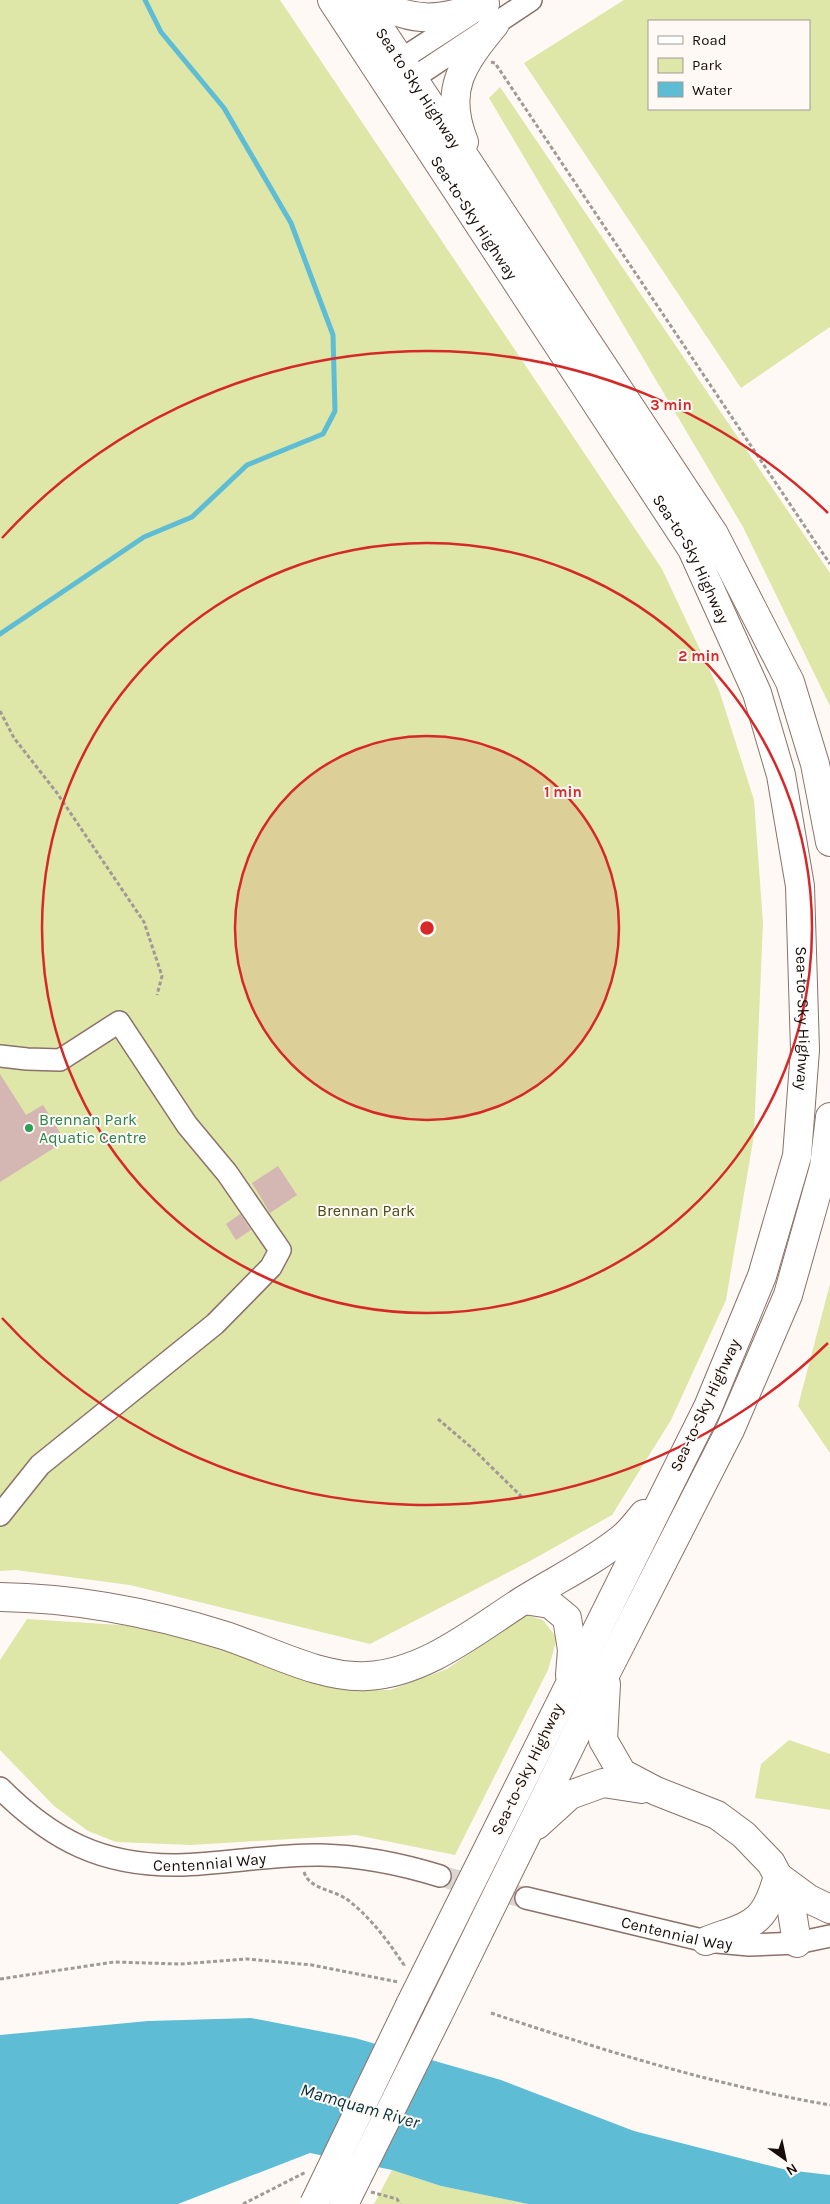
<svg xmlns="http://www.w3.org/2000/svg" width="830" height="2204" viewBox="0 0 830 2204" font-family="Karla,sans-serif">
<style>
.green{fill:#dee6a8;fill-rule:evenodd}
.water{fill:#5ebdd5}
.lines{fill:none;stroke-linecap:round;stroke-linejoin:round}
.stream{stroke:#5ebdd5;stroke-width:5}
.building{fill:#d4b6b3}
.minor-tunnel{stroke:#dcd6d3;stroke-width:21;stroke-dasharray:21 11;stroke-linecap:butt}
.minor-casing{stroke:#8b7168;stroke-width:24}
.highway-casing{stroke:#8b7168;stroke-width:30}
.path{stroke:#a19996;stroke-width:3;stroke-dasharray:4 2.5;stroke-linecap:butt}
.minor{stroke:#fff;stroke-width:21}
.highway{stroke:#fff;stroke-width:28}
.highway-bridge-casing{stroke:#8b7168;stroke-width:30;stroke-linecap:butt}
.highway-bridge{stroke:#fff;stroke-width:28}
.ring{fill:none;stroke:#d62828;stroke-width:2.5}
.leisure-dot{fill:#2e9e5b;stroke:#fff9f6;stroke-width:2}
.labels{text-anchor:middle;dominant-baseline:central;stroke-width:4;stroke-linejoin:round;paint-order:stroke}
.street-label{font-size:16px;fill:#170e0a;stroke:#fff9f6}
.leisure-label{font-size:16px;fill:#27864d;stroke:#fff9f6;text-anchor:start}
.park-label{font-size:16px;fill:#464b14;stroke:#fff9f6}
.water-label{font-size:18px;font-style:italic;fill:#01313b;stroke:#fff9f6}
.centre{fill:#d62828;stroke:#fff9f6;stroke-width:2.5}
.ring-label{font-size:15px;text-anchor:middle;font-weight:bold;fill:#d62828;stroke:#fff9f6;stroke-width:4;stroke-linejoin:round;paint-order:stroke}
</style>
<rect width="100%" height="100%" fill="#fff9f6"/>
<g class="green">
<polygon points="0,0 280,0 662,569 719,690 754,800 763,923 754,1135 726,1300 671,1420 612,1515 530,1561 370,1644 130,1585 16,1570 0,1571"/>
<path d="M624,0H830V327L741,388L524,63ZM809,21V109H649V21Z"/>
<polygon points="500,87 830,573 830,706 743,527 489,98"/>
<polygon points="830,1284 830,1453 798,1406"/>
<polygon points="526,1615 543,1620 557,1638 548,1670 455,1855 356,1835 191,1845 116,1842 88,1831 54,1806 0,1750 0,1660 27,1619 136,1626 211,1640 356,1690 390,1690 447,1669"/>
<polygon points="789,1740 830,1754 830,1810 755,1798 761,1764"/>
<polygon points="392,2170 441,2186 528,2204 374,2204"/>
</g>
<polygon class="water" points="251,2018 355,2038 501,2080 634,2131 787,2170 830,2175 830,2204 528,2204 441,2186 392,2170 310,2153 178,2204 0,2204 0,2035 148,2021"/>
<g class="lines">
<polyline class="stream" points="0,634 144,537 192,517 247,465 323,434 335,411 333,335 291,223 224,108 161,32 145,0"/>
</g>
<g class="building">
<polygon points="0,1074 26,1115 43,1105 65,1141 0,1182"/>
<polygon points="278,1166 297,1195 270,1213 252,1183"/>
<polygon points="240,1214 251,1230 236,1240 226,1224"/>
</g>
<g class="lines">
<polyline class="minor-tunnel" points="440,1876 526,1898"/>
<defs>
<g id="minor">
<polyline points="388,68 471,14"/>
<polyline points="400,87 531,0"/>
<polyline points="0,1056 27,1059 60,1060 119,1022 187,1125 227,1173 280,1250 271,1267 215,1324 40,1465 0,1515"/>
<path id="s1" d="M0,1788C52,1840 102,1866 178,1865C226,1864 273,1854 321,1855C362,1856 401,1864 440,1876"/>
<path id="s2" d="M526,1898L706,1941L749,1945L797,1943L830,1936"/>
</g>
<g id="highway">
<path id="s3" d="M332,0L692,549L757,693L781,775L800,886L805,1050L797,1156L762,1276L708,1407L410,2005"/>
<path id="s4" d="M361,0L714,534L790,682L815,764L830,842"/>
<path d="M372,0C413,24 443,21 485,4"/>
<path d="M464,142C443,90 462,64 495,24"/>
<path d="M0,1597C74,1598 152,1613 223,1635C267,1649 321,1679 367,1676C425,1673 475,1631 522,1601C555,1580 590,1564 621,1539C630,1532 637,1522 644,1514"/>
<polyline points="524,1600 550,1604 567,1618 572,1650 570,1675"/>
<polyline points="606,1684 603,1740 622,1773 656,1791 717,1815 744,1835 771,1863 790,1899 797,1943"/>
<polyline points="537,1825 570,1795 603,1783 642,1789"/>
<polyline points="779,1877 809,1899 830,1909"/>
<path d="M706,1941C751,1924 764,1927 778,1876"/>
<polyline points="438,2015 606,1673 730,1430 788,1295 824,1167 830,1117"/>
</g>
</defs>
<use href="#minor" class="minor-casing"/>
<use href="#highway" class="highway-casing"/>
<g class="path">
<polyline points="491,62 495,63 830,564"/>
<polyline points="0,711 14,738 57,793 144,922 162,976 157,995"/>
<polyline points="438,1419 472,1448 523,1498"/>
<path d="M304,1872C310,1890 333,1889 348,1900C371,1918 388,1941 404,1965V1968"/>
<polyline points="0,1979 114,1962 180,1964 247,1959 312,1965 398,1982"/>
<path d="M491,2013C602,2050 714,2085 830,2105"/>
<polyline points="371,2192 397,2199 400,2204"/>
<polyline points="243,2204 306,2172"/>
</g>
<use href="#minor" class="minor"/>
<use href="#highway" class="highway"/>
<defs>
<g id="highway-bridge">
<polyline points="314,2204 410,2005"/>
<polyline points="344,2204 438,2015"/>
</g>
</defs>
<use href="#highway-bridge" class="highway-bridge-casing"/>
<use href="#highway-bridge" class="highway-bridge"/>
</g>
<circle cx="427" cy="928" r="192" fill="#d62828" fill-opacity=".12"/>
<g class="ring">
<circle cx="427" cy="928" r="192"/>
<circle cx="427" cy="928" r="385"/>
<path d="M828 1343A577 577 0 0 1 2 1318M2 538A577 577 0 0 1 828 513"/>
</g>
<circle class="leisure-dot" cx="29" cy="1128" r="5"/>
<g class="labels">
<g class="street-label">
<text stroke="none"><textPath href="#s4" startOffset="105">Sea to Sky Highway</textPath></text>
<text stroke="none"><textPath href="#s3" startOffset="260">Sea-to-Sky Highway</textPath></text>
<text stroke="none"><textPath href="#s3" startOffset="665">Sea-to-Sky Highway</textPath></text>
<text stroke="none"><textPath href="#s3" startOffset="1145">Sea-to-Sky Highway</textPath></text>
<text transform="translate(705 1405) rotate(-65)">Sea-to-Sky Highway</text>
<text transform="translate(527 1769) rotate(-64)">Sea-to-Sky Highway</text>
<text stroke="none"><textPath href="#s1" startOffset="232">Centennial Way</textPath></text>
<text stroke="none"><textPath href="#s2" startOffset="155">Centennial Way</textPath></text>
</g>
<g class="leisure-label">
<text x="39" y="1119">Brennan Park<tspan x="39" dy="18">Aquatic Centre</tspan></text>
</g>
<g class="park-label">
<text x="366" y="1210">Brennan Park</text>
</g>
<g class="water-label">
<text transform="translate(360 2106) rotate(16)">Mamquam River</text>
</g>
</g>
<circle cx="427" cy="928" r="8" class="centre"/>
<g class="ring-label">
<text x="671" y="410">3 min</text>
<text x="699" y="661">2 min</text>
<text x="563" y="797">1 min</text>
</g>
<rect x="648" y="20" width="162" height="90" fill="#fff9f6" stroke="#a29b98"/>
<rect x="658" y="36" width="25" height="8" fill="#ffffff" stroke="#a29b98"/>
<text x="692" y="45" font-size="15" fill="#170e0a">Road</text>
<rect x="658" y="58" width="25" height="15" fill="#dee6a8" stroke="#a29b98"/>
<text x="692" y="70" font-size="15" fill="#170e0a">Park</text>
<rect x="658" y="82" width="25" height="15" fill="#5ebdd5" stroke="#a29b98"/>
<text x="692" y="95" font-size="15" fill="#170e0a">Water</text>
<g transform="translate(785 2159) rotate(147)" stroke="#fff9f6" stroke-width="4" paint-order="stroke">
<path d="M0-4L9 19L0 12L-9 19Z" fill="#170e0a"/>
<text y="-8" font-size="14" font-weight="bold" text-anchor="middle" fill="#170e0a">N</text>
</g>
</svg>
